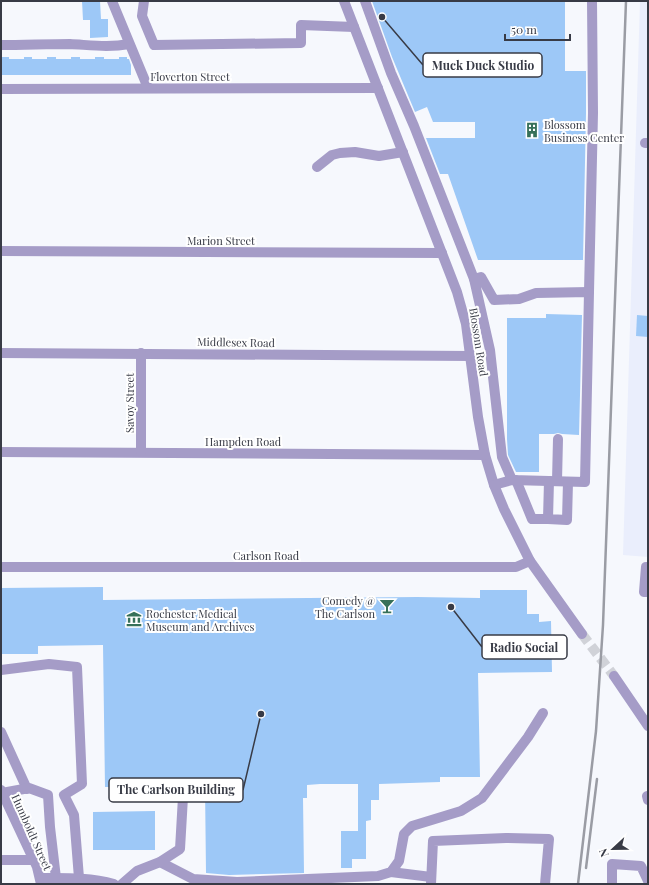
<svg xmlns="http://www.w3.org/2000/svg" width="649" height="885" viewBox="0 0 649 885" font-family="'Playfair Display',serif">
<style>
.built{fill:#eaeefc}
.building{fill:#9dc8f7}
.lines{fill:none;stroke-linecap:round;stroke-linejoin:round}
.minor-tunnel{stroke:#d0d2d8;stroke-width:10;stroke-dasharray:10 5;stroke-linecap:butt}
.minor{stroke:#a59cc7;stroke-width:10}
.rail{stroke:#9a9ca4;stroke-width:2.5}
.labels{text-anchor:middle;dominant-baseline:central;stroke-width:4;stroke-linejoin:round;paint-order:stroke}
.street-label{font-size:11px;fill:#383b46;stroke:#fff}
.poi-label{font-size:11px;fill:#383b46;stroke:#fff;text-anchor:start}
.leader{fill:none;stroke:#383b46;stroke-width:1.5}
.callout-dot{fill:#383b46;stroke:#fff;stroke-width:1.5}
.callout{fill:#fff;stroke:#383b46;stroke-width:1.5}
.callout-label{font-size:12px;text-anchor:middle;font-weight:bold;fill:#383b46}
</style>
<rect width="100%" height="100%" fill="#f6f8fd"/>
<polygon class="built" points="640,1 648,1 648,557 623,555"/>
<g class="building">
<polygon points="82,1 100,1 101,19 108,19 108,37 90,38 90,20 83,20"/>
<polygon points="372,1 565,1 565,71 586,71 586,113 583,260 478,260 448,174 440,174 426,138 475,138 475,122 433,122 427,107 415,112 392,57"/>
<polygon points="1,57 9,57 9,59 24,59 24,57 32,57 32,59 47,59 47,57 56,57 56,59 71,59 71,57 80,57 80,59 95,59 95,57 104,57 104,59 119,59 119,57 127,57 127,59 129,59 131,65 131,75 1,75"/>
<polygon points="546,314 582,315 579,435 562,434 558,433 554,434 539,434 539,472 516,472 508,455 507,439 507,318 546,318"/>
<polygon points="637,315 648,316 648,337 636,336"/>
<polygon points="103,587 103,600 417,597 480,598 480,590 527,590 527,614 539,614 539,622 551,621 552,672 478,673 480,777 440,777 440,782 379,784 379,800 371,800 371,820 366,821 366,859 352,859 352,868 341,868 341,831 358,831 358,784 320,784 307,785 307,798 303,798 304,873 229,875 206,873 205,786 105,787 103,645 38,646 38,654 1,654 1,588"/>
<polygon points="155,811 155,850 93,850 93,812"/>
</g>
<g class="lines">
<polyline class="minor-tunnel" points="582,634 614,676"/>
<g class="minor">
<polyline points="112,1 148,88"/>
<polyline points="144,1 142,16 154,45 301,43 301,25 354,27"/>
<polyline points="344,1 457,292 466,324 478,417 485,455 494,485 504,509 530,561 582,634"/>
<polyline points="365,1 391,73 414,126 474,279"/>
<path d="M1,45C24,45 47,44 70,44C90,45 109,48 129,44"/>
<polyline points="1,89 378,88"/>
<polyline points="645,143 648,143"/>
<polyline points="317,167 332,155 340,153 355,152 379,156 403,152"/>
<polyline points="1,251 442,253"/>
<polyline points="589,292 593,113 592,1"/>
<polyline points="1,353 471,356"/>
<polyline points="1,452 485,455"/>
<polyline points="141,452 141,353"/>
<polyline points="516,480 532,519 548,519"/>
<polyline points="549,481 548,519 567,520 568,482"/>
<polyline points="557,481 558,439"/>
<polyline points="494,485 512,480 585,482 589,292 536,293 519,299 494,300 481,277 474,279 490,350 502,457 512,480"/>
<polyline points="1,567 516,567 530,561"/>
<polyline points="648,567 646,567 644,592 648,592"/>
<polyline points="1,670 49,664 77,667 82,784 64,795 74,815 79,878"/>
<polyline points="614,676 648,726"/>
<polyline points="1,732 27,789"/>
<polyline points="1,790 37,867 41,884"/>
<polyline points="2,793 29,788 48,795 50,827 56,878"/>
<polyline points="647,796 648,800"/>
<polyline points="1,860 33,860"/>
<polyline points="160,862 193,879 237,882 378,876 391,872 399,861 404,834 412,826 461,811 482,798 528,737 543,713"/>
<polyline points="391,872 431,877"/>
<path d="M40,878C65,878 90,877 114,884"/>
<polyline points="122,884 137,871 160,862 180,849 183,797"/>
<polyline points="431,884 433,841 506,838 549,839 545,884"/>
<polyline points="612,884 612,864 641,866 648,881"/>
</g>
<g class="rail">
<polyline points="586,868 597,779"/>
<polyline points="578,884 596,731 603,625 626,1"/>
</g>
</g>
<defs>
<symbol id="building-bare" viewBox="-9 -9 18 18"><path d="M-4-6H4V6H1V3H-1V6H-4ZM-2.5-4.3h1.7v1.8h-1.7ZM.8-4.3h1.7v1.8H.8ZM-2.5-1h1.7V.8h-1.7ZM.8-1h1.7V.8H.8Z" fill="#367059" stroke="#fff" stroke-width="2.5" paint-order="stroke"/></symbol>
<symbol id="bar-bare" viewBox="-9 -9 18 18"><path d="M-6-5H6L.8 .8V4.5H3.5V6h-7V4.5H-.8V.8Z" fill="#367059" stroke="#fff" stroke-width="2.5" paint-order="stroke"/></symbol>
<symbol id="museum-bare" viewBox="-9 -9 18 18"><path d="M0-6L6-3V-2H-6V-3ZM-5-1h2V3h-2ZM-1-1h2V3h-2ZM3-1h2V3H3ZM-6 4H6V6H-6Z" fill="#367059" stroke="#fff" stroke-width="2.5" paint-order="stroke"/></symbol>
</defs>
<g fill-rule="evenodd">
<use href="#building-bare" x="521" y="119" width="22" height="22"/>
<use href="#bar-bare" x="376" y="595" width="22" height="22"/>
<use href="#museum-bare" x="123" y="608" width="22" height="22"/>
</g>
<g class="labels">
<g class="street-label">
<text x="190" y="76">Floverton Street</text>
<text x="221" y="240">Marion Street</text>
<text transform="translate(236 342) rotate(1)">Middlesex Road</text>
<text transform="translate(479 342) rotate(81)">Blossom Road</text>
<text transform="translate(129 403) rotate(-90)">Savoy Street</text>
<text x="243" y="441">Hampden Road</text>
<text x="266" y="555">Carlson Road</text>
<text transform="translate(32 832) rotate(66)">Humboldt Street</text>
</g>
<g class="poi-label">
<text x="544" y="124">Blossom<tspan x="544" dy="13">Business Center</tspan></text>
<text x="375" y="600" text-anchor="end">Comedy @<tspan x="375" dy="13">The Carlson</tspan></text>
<text x="146" y="613">Rochester Medical<tspan x="146" dy="13">Museum and Archives</tspan></text>
</g>
</g>
<path class="leader" d="M382 17L423 65M451 607L482 647M261 714L243 790"/>
<g class="callout-dot">
<circle cx="382" cy="17" r="4"/>
<circle cx="451" cy="607" r="4"/>
<circle cx="261" cy="714" r="4"/>
</g>
<g class="callout">
<rect x="423" y="53" width="119" height="24" rx="4"/>
<rect x="482" y="635" width="85" height="24" rx="4"/>
<rect x="109" y="778" width="134" height="24" rx="4"/>
</g>
<g class="callout-label">
<text x="483" y="70">Muck Duck Studio</text>
<text x="524" y="652">Radio Social</text>
<text x="176" y="794">The Carlson Building</text>
</g>
<rect width="649" height="885" fill="none" stroke="#383b46" stroke-width="4"/>
<g transform="translate(613 849) rotate(248)" stroke="#ffffff" stroke-width="3" paint-order="stroke">
<path d="M0-3L7 15L0 10L-7 15Z" fill="#383b46"/>
<text y="-6" font-size="11" font-weight="bold" text-anchor="middle" fill="#383b46">N</text>
</g>
<path d="M505 34v6h65v-6" fill="none" stroke="#383b46" stroke-width="2"/>
<text x="511" y="34" font-size="12" fill="#383b46" stroke="#ffffff" stroke-width="3" paint-order="stroke">50 m</text>
</svg>
